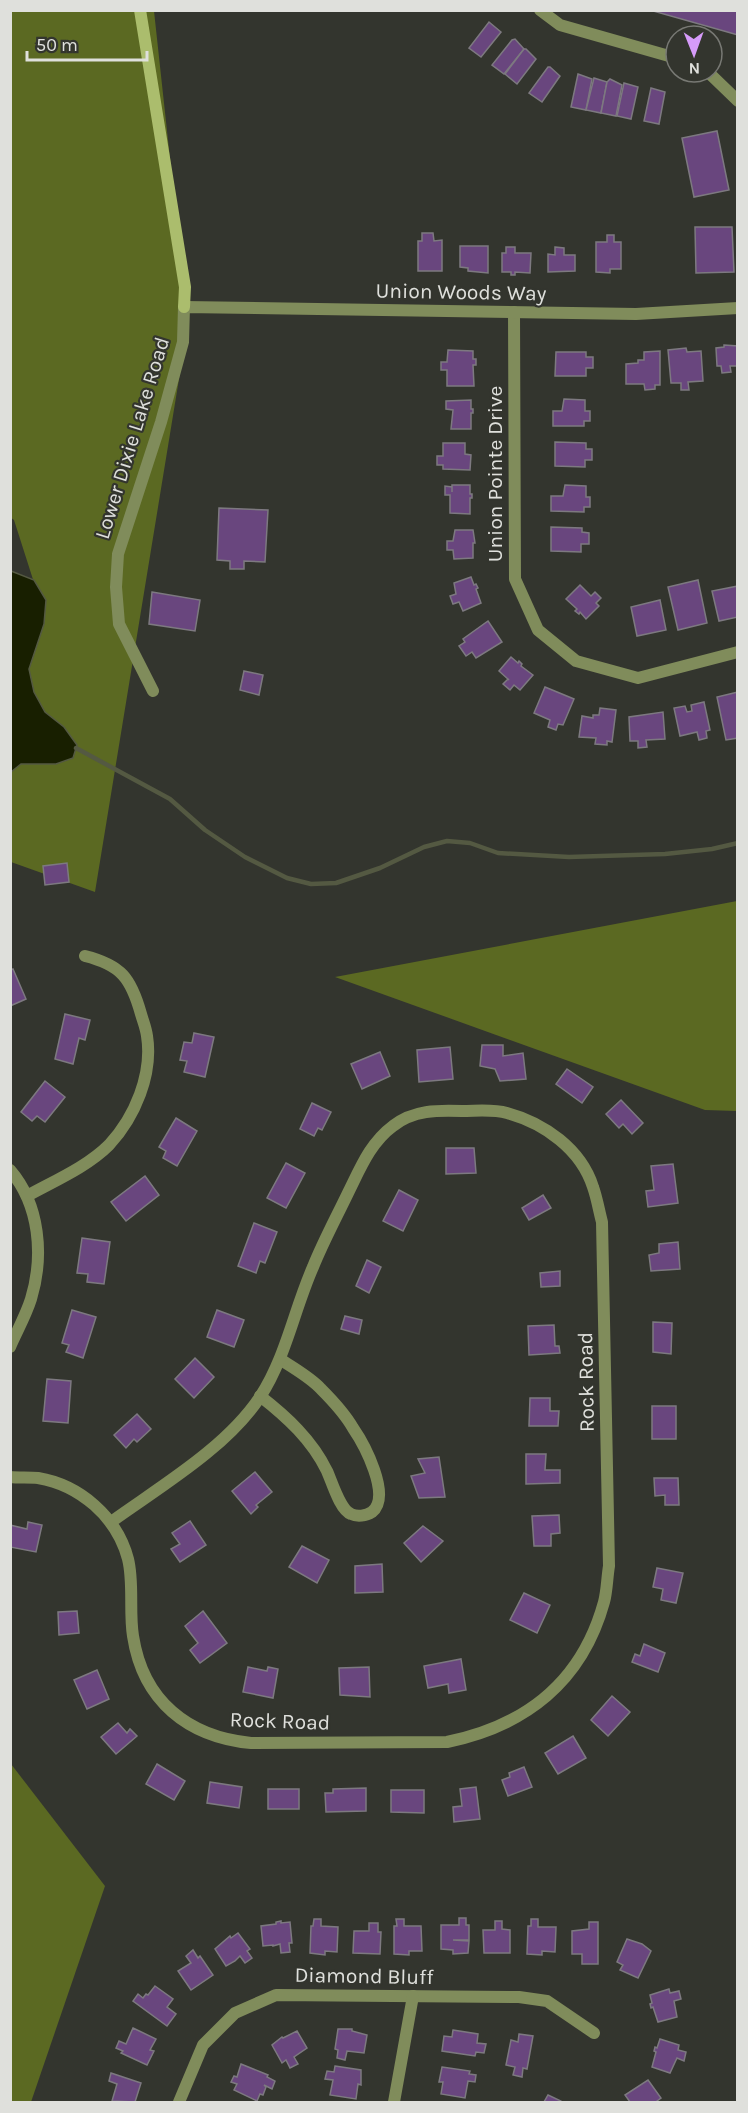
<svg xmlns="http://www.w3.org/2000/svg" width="748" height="2113" viewBox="0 0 748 2113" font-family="Karla,sans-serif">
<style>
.forest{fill:#5b6922}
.water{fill:#181f00;stroke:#545942;stroke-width:1.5}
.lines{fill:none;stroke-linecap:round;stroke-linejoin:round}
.stream{stroke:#545942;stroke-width:4.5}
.building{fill:#69467e;stroke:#7d7980;stroke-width:1.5}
.street{stroke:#808c5b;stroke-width:12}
.secondary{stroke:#abbd6d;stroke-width:12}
.labels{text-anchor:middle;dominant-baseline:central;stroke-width:4.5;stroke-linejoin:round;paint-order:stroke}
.street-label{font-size:21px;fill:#dfe0dc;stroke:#33352e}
</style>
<rect width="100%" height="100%" fill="#33352e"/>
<g class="forest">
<polygon points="11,11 154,11 188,324 95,892 11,862 11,691 37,592 14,520 10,517"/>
<polygon points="737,901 737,1111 705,1110 335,977"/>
<polygon points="11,1764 105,1886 31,2102 11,2102"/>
</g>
<polygon class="water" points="11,571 34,580 46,600 44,624 29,669 34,692 45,712 64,727 77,745 73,758 56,764 21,764 11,772"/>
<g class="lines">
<polyline class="stream" points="76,748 170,799 205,830 245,857 287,878 311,884 336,883 380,868 424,847 447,841 470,843 498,853 569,857 665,854 712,849 738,843"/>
</g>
<g class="building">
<polygon points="653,10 738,10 738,35 653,11"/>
<polygon points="489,22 501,32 481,57 469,48"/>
<polygon points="515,39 524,49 504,74 492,65 512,40"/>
<polygon points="524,49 526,49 536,59 517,84 505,74"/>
<polygon points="548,67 550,67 560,76 542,102 529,93"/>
<polygon points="578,74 592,79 586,110 571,107"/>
<polygon points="594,78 607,82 601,113 586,110"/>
<polygon points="610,79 622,85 616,116 601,113 607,82"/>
<polygon points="624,83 638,87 631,119 617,116"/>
<polygon points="651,88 665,92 659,124 644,121"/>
<polygon points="717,131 729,190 694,197 682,138"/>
<polygon points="695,227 732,227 734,272 696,273"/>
<polygon points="422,233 433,233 434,241 442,240 442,271 418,271 418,241 422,241"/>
<polygon points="607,235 614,235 614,242 621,242 621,269 610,269 610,273 596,272 596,242 607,242"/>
<polygon points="460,246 488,246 488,273 468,271 468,268 460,267"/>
<polygon points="506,247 515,247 515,253 531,253 530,273 515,272 515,275 511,275 511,272 502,272 502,253 506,253"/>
<polygon points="555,247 564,248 564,255 575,255 575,271 548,272 548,254 555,255"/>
<polygon points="724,345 738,346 738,366 730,366 731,372 722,373 721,366 717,366 716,348 724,347"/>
<polygon points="686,348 687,352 701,351 703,381 688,382 689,390 681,390 681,383 671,383 668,350"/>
<polygon points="448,350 473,351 473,359 476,359 476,365 473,365 474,386 447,386 447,370 441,370 441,362 447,362"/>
<polygon points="660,351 660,385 655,385 655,389 645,390 644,384 626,384 626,364 638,363 638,360 644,360 644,352"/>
<polygon points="556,352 586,352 586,357 593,357 593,368 586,368 586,376 555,376"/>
<polygon points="564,399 585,400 585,411 590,411 590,421 584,421 584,426 553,426 553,411 562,411"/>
<polygon points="471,400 471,409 473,409 473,413 471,413 471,429 451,429 453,410 446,409 446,401"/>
<polygon points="555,442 586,443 586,449 592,449 592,460 585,460 585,467 555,466"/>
<polygon points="443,443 465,443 465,454 471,455 470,470 443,469 443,465 437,465 437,456 443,456"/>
<polygon points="452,485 470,485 470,494 472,494 472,498 470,498 470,514 450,513 450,495 445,495 445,486 452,487 452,492"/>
<polygon points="565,485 586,486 586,497 590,497 590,507 584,507 584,512 551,511 551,496 563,496"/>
<polygon points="219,508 268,510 265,562 244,561 244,569 230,569 230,561 217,560"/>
<polygon points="551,527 582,528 582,532 589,533 589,544 581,544 581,552 551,551"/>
<polygon points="455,530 473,530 475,543 473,543 473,558 454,559 453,550 447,550 447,541 453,541"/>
<polygon points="471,577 474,585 476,584 478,588 476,589 481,603 463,611 459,602 453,604 450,596 456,594 454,583"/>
<polygon points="698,580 707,623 678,630 668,587"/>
<polygon points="580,585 591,596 595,592 601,598 596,603 599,606 586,619 580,612 579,614 575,611 577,609 566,599"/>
<polygon points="738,586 738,617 719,621 712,591"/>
<polygon points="152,592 200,600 195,631 149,624"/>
<polygon points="660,600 666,630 637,636 631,607"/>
<polygon points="488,621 502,642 476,658 472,652 466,656 459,646 465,642 463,639"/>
<polygon points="511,657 518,663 519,661 522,664 521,666 533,675 520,690 514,685 510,690 503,684 508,679 509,680 499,671"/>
<polygon points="244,671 263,675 259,695 240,690"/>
<polygon points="545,687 574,699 563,725 558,724 556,730 548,727 550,720 534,713"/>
<polygon points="738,692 738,738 726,740 717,697"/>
<polygon points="704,702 710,730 706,731 707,738 699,740 697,732 680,736 674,708 685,706 687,712 692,711 691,705"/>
<polygon points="600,708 616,710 612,742 607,741 607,745 595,744 596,738 579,737 582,716 593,718 593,715 599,715"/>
<polygon points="663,712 665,739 646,740 647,747 638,748 638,741 630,741 629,717"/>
<polygon points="67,863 69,882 45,885 43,866"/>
<polygon points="13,969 26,999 10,1006 10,970"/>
<polygon points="65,1014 90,1020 85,1040 79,1038 73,1064 55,1059"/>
<polygon points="194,1033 214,1037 205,1077 184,1072 187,1061 180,1060 184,1042 192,1043"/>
<polygon points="482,1045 503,1045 503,1056 523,1053 526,1079 500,1081 495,1069 480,1066"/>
<polygon points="450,1047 453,1079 419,1082 417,1050"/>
<polygon points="380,1052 390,1076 362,1089 351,1064"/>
<polygon points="567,1069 593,1087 582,1103 556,1084"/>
<polygon points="45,1081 65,1097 45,1122 37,1116 32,1121 21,1112"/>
<polygon points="621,1100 643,1123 632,1134 623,1124 619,1128 606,1114"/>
<polygon points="312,1103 331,1112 322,1130 318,1128 314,1136 300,1129"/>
<polygon points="176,1118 197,1131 177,1166 163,1158 166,1151 159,1147"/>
<polygon points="446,1148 474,1148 476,1173 446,1174"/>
<polygon points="286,1163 305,1173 286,1208 267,1198"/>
<polygon points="673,1164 678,1203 648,1207 646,1191 654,1190 651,1166"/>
<polygon points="145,1176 159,1195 126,1221 111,1202"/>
<polygon points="399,1190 418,1200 403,1231 383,1221"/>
<polygon points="543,1195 551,1208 529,1220 522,1208"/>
<polygon points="254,1223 277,1232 265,1263 260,1261 256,1273 238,1266"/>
<polygon points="82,1238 110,1242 104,1284 87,1282 88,1274 77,1273"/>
<polygon points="678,1242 680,1269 651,1271 649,1255 659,1253 659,1244"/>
<polygon points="367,1260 381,1267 369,1293 356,1286"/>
<polygon points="560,1271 560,1286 541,1287 540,1273"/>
<polygon points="72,1310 96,1317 83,1358 66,1352 69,1345 62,1343"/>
<polygon points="217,1310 244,1320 234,1347 207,1337"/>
<polygon points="345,1316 362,1320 359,1334 341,1329"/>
<polygon points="653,1322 672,1323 671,1354 653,1352"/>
<polygon points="554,1325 555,1346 559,1346 560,1353 529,1355 528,1326"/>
<polygon points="195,1358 214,1377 194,1398 175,1379"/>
<polygon points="47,1379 71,1381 68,1423 43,1421"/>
<polygon points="530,1398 550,1398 550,1411 559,1411 558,1426 529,1426"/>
<rect x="652" y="1406" width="24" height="33"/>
<polygon points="137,1414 151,1429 137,1442 134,1439 126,1448 114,1435"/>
<polygon points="526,1454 546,1454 545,1470 560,1470 560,1483 526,1484"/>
<polygon points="439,1457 445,1497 419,1498 411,1476 425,1473 418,1459"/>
<polygon points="255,1472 272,1492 256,1505 258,1507 251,1514 232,1491"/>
<polygon points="654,1478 678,1478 679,1505 665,1505 665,1495 655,1496"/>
<polygon points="559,1515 560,1533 551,1534 551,1546 534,1546 532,1516"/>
<polygon points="190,1521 206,1545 180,1562 171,1549 180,1544 172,1533"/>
<polygon points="28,1522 42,1525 36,1552 10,1547 10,1525 27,1529"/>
<polygon points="423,1526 443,1541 421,1562 404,1543"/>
<polygon points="302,1546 329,1560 317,1583 289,1567"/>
<polygon points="382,1564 383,1592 355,1593 355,1566"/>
<polygon points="657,1568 683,1573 676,1603 661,1600 663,1589 653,1587"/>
<polygon points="524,1593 550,1605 537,1633 510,1620"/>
<polygon points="77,1611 79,1633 59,1635 58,1612"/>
<polygon points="203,1611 227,1643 200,1663 190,1650 198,1643 185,1626"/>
<polygon points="644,1644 665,1653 658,1672 632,1662 635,1654 640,1656"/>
<polygon points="461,1659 466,1690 449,1693 448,1684 428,1688 424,1666"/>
<polygon points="248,1667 267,1671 268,1667 278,1669 273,1698 243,1692"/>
<polygon points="369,1667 370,1697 340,1695 339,1668"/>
<polygon points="97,1670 109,1699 87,1709 74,1680"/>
<polygon points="612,1696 630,1712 608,1736 591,1720"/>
<polygon points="118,1723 127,1733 130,1729 137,1736 116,1754 101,1737"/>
<polygon points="573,1736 586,1758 558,1774 545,1753"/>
<polygon points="157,1764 185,1781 174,1800 146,1784"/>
<polygon points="524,1767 532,1787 508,1796 502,1780 510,1777 509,1773"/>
<polygon points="210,1782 242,1787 239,1808 207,1803"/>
<polygon points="476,1787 480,1819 454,1822 453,1807 462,1806 460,1789"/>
<polygon points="366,1788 366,1811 326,1812 325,1793 333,1793 333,1789"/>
<rect x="268" y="1789" width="31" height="20"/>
<polygon points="391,1790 424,1790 424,1813 391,1812"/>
<polygon points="459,1918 466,1918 466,1925 469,1925 469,1940 453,1940 469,1941 468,1953 453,1954 453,1950 441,1949 441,1925 459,1925"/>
<polygon points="314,1919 321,1919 321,1926 338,1927 337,1952 325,1951 325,1955 310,1953 311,1926 313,1926"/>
<polygon points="396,1919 404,1919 404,1926 421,1926 422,1951 409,1951 409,1955 394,1954 394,1926 397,1926"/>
<polygon points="531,1919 538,1919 538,1927 556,1927 555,1952 542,1951 542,1955 527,1954 528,1926 531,1926"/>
<polygon points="281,1921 281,1923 290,1922 292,1943 289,1943 290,1952 281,1953 280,1944 273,1946 273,1945 263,1946 261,1926 276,1924 276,1922"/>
<polygon points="495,1921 502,1921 502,1929 510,1930 510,1953 484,1953 483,1930 495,1930"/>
<polygon points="589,1922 598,1922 598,1964 582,1964 582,1954 572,1954 572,1931 589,1929"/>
<polygon points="369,1923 378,1923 378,1932 381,1932 380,1954 353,1953 354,1931 369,1931"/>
<polygon points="238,1933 250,1949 247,1951 252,1958 245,1963 240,1956 235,1961 226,1966 215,1949 230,1936 231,1938"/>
<polygon points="627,1939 642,1944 651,1951 638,1978 620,1970 623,1965 617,1962"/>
<polygon points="193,1950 198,1958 200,1956 213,1975 191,1990 178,1971 191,1963 186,1956"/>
<polygon points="155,1986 173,1999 167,2007 176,2014 167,2026 133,2001 138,1994 143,1998 146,1994 148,1995"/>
<polygon points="669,1989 670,1993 679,1991 681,1999 674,2001 677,2017 658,2022 653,2007 651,2008 650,2004 652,2003 650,1995"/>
<polygon points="133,2028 156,2039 150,2050 154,2051 147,2065 121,2053 123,2051 116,2048 119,2041 126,2044"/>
<polygon points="338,2029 352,2029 352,2031 367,2035 364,2053 347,2051 345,2060 337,2058 338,2050 335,2049"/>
<polygon points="453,2030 478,2034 477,2043 486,2044 484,2053 476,2052 475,2056 442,2051 444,2036 452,2037"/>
<polygon points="297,2031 307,2048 294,2057 298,2064 290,2068 286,2060 282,2063 272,2045 282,2037 283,2038"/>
<polygon points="519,2034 533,2036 527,2069 523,2068 522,2077 513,2075 515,2067 506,2065 511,2040 518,2042"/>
<polygon points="660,2039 679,2045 678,2050 686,2052 684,2061 677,2058 670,2073 652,2067 656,2052 654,2051 655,2047 657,2048"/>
<polygon points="241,2064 268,2075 267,2077 275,2081 272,2089 264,2085 266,2087 263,2095 260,2094 257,2101 234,2090 237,2084 231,2082 234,2076 237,2077"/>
<polygon points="335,2066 361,2070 361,2085 358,2084 356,2099 330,2095 333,2080 325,2079 327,2071 334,2072"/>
<polygon points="442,2067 470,2071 469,2074 476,2075 475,2082 468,2081 465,2098 441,2094 443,2082 439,2082"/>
<polygon points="111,2073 141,2083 135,2102 112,2101 117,2084 109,2081"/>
<polygon points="648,2080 661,2098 657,2101 659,2102 630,2102 625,2095"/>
<polygon points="548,2095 561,2101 562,2102 544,2102"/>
</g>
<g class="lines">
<g class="street">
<polyline points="540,10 560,25 676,58"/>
<polyline points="708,72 738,101"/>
<polyline points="514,312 515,579 538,630 576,661 638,678 738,652"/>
<polyline points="153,691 119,624 116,587 118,554 161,422 183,342 184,307 636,314 738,308"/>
<path d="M10,1170C40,1205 44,1256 31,1299C26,1315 17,1331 10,1347"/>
<path d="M27,1196C54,1181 87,1167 109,1145C135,1117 153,1074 147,1036C146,1028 143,1021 141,1014C131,978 121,965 85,956"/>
<path d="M260,1396C287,1417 312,1440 327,1471C332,1482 340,1510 351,1514C357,1517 366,1516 372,1512C392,1496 364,1444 353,1428C345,1414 332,1400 321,1389C310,1377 293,1368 280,1359"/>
<path d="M10,1477C19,1478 29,1477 38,1478C80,1485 117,1517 128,1559C134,1583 129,1611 133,1636C143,1701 188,1737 251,1743L447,1742C525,1726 582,1682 604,1602C607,1591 607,1578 609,1566L602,1222C599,1211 597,1198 593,1187C581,1149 544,1123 507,1113C493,1109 477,1111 462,1111C438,1110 413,1110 393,1126C370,1143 360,1169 348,1193C336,1218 323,1242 313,1267C294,1310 286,1357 260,1397C226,1448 161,1486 111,1522"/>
<polyline points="179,2102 203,2045 235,2013 276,1995 519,1997 547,2001 594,2033"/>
<polyline points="394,2102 413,1996"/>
</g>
<polyline class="secondary" points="140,10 185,287 184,307"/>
</g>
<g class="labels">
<g class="street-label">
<text transform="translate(461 292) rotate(1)">Union Woods Way</text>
<text transform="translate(132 438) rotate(-73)">Lower Dixie Lake Road</text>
<text transform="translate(495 474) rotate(-90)">Union Pointe Drive</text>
<text transform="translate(586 1382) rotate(-91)">Rock Road</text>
<text transform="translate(280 1721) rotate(2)">Rock Road</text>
<text transform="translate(364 1976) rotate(1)">Diamond Bluff</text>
</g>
</g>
<rect width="748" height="2113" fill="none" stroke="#dfe0dc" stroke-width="24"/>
<g transform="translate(694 54) rotate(179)"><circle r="28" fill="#33352e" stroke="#787974" stroke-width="1.5"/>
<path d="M0-4.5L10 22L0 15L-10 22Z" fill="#d69bf9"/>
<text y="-9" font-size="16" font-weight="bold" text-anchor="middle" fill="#dfe0dc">N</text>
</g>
<path d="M27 51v9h120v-9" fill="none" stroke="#dfe0dc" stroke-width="3"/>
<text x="36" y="51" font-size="18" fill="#dfe0dc" stroke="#33352e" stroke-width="4.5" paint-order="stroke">50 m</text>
</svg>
